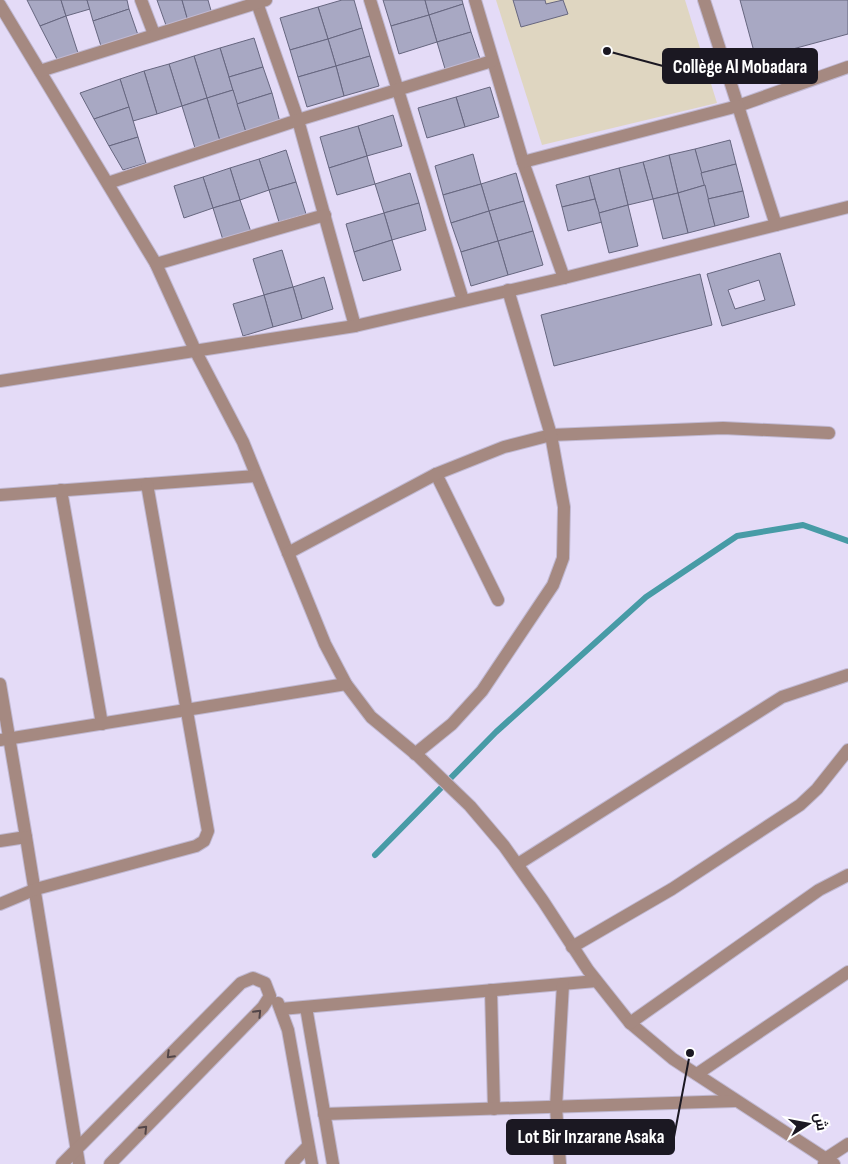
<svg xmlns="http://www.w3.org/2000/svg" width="848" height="1164" viewBox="0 0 848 1164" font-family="'Sofia Sans Condensed',Cairo,sans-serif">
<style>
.education{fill:#dfd6c1}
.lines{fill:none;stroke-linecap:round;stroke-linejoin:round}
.stream{stroke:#479ba6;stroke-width:6}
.building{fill:#a8a8c3;stroke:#66667f;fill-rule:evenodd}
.minor-casing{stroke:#c0b8d1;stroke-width:14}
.minor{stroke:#a58981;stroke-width:12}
.oneway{stroke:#524548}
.leader{fill:none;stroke:#1b1822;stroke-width:2}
.callout-dot{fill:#1b1822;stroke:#fff;stroke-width:2}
.callout{fill:#1b1822;stroke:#1b1822;stroke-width:2}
.callout-label{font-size:19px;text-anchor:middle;font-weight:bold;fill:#fff}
</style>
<rect width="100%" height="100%" fill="#e4dbf7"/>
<polygon class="education" points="496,0 685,0 717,103 542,145"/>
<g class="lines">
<polyline class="stream" points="375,855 496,732 646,597 737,536 803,525 848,541"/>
</g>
<g class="building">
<polygon points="27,0 61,0 66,16 40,26"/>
<polygon points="61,0 87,0 90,9 66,16"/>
<polygon points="87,0 127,0 129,9 93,21"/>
<polygon points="157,0 182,0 188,21 167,28"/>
<polygon points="182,0 208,0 212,14 188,21"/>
<polygon points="342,0 354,0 362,28 328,39 318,7"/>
<polygon points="383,0 425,0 429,15 391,26"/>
<polygon points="425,0 462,0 463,4 429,15"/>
<polygon points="513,0 545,0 546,4 563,0 568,14 521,27"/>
<polygon points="740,0 848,0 848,34 756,59"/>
<polygon points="463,4 471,32 437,42 429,15"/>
<polygon points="318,7 328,39 290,50 280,18"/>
<polygon points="129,9 138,35 101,46 93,21"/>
<polygon points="429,15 437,42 399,54 391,26"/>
<polygon points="66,16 78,53 58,61 40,26"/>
<polygon points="362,28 370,56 336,66 328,39"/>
<polygon points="471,32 481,62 446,72 437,42"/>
<polygon points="254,38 263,67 229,77 220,48"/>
<polygon points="328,39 336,66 298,77 290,50"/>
<polygon points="220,48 233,90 207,98 194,56"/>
<polygon points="194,56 207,98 182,106 169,64"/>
<polygon points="370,56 379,86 344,96 336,66"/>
<polygon points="169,64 182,106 157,114 144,71"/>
<polygon points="336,66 344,96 307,107 298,77"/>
<polygon points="263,67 272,93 237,104 229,77"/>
<polygon points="144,71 157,114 133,121 120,79"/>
<polygon points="120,79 129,107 94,119 80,93"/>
<polygon points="490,87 499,117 465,127 456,97"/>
<polygon points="233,90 246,132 220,141 207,98"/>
<polygon points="272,93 280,122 246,132 237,104"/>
<polygon points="456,97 465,127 427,138 418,108"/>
<polygon points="207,98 220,141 195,148 182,106"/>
<polygon points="129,107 138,137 109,146 94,119"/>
<polygon points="393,115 402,146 367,156 358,126"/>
<polygon points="358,126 367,156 329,168 320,137"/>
<polygon points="138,137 146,163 123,170 109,146"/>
<polygon points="730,140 736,164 701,173 695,149"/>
<polygon points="695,149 705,185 678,193 669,155"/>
<polygon points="286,150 296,182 269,190 259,159"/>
<polygon points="473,154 481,184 443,195 435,166"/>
<polygon points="669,155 678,193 653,199 643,162"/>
<polygon points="367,156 375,184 337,195 329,168"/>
<polygon points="259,159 269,190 240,200 230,168"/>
<polygon points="643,162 653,199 628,205 619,168"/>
<polygon points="736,164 743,191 708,199 701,173"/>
<polygon points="230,168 240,200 213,208 203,177"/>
<polygon points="619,168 628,205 599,213 589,176"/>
<polygon points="410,173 419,203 384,213 375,184"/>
<polygon points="516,173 524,201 489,211 481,184"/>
<polygon points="589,176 595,199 562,207 556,185"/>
<polygon points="203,177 213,208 184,218 174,186"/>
<polygon points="296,182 306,214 279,222 269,190"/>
<polygon points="481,184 489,211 451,223 443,195"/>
<polygon points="705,185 715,226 688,233 678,193"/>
<polygon points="743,191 749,217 715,226 708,199"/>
<polygon points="678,193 688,233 663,239 653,199"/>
<polygon points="595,199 602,222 568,231 562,207"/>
<polygon points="240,200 251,232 223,240 213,208"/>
<polygon points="524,201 533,231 498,241 489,211"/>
<polygon points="419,203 426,230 392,240 384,213"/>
<polygon points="628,205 638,246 609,253 599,213"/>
<polygon points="489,211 498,241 461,252 451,223"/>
<polygon points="384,213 392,240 354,252 346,224"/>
<polygon points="533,231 543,265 508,275 498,241"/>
<polygon points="392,240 401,270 363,281 354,252"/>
<polygon points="498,241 508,275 471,286 461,252"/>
<polygon points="282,250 293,287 264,295 253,259"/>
<path d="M780,253L795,305L722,326L707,274ZM759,280L765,300L735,309L728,290Z"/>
<polygon points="700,274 712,325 554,366 541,315"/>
<polygon points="324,277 333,309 302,319 293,287"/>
<polygon points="293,287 302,319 273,327 264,295"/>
<polygon points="264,295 273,327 243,336 233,304"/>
</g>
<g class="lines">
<defs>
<g id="minor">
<polyline points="141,0 154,34"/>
<polyline points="256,0 298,120 355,326"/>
<polyline points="370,0 463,300"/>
<polyline points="475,0 523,162 564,278"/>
<polyline points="704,0 738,106 848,67"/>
<polyline points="0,5 156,264 195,350 243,442 325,644 346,684 371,717 417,755 470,806 504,846 543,901 588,970 630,1023 673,1059 834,1164"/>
<polyline points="40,71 266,0"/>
<polyline points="523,162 738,106 776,225"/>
<polyline points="108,183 298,120 492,61"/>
<polyline points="156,264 325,215"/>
<polyline points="0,381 355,326 564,278 848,207"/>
<polyline points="436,474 498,600"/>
<polyline points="61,490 102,724"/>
<polyline points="0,495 256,476"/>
<polyline points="288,553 436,474 504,447 551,435 723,428 829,433"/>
<polyline points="0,684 26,837 0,841"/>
<polyline points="0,740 346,684"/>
<polyline points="415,754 452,724 482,691 553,585 563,558 564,507 551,435 508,290"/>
<polyline points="26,837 79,1164"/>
<polyline points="518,864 782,697 848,675"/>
<polyline points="0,904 36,889 196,846 204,841 208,831 147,484"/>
<polyline points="572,947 672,889 800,805 817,789 848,750"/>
<polyline points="491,990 494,1109"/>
<polyline points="278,1003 288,1030 312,1164"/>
<polyline points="306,1007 333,1164"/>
<polyline points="281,1009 596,981"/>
<polyline points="630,1023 819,890 848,875"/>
<polyline points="697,1074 848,972"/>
<polyline points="324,1114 735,1101"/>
<polyline points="62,1164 241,983 253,978 265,983 270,996 263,1007 110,1164"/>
<polyline points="291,1164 308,1146"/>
<polyline points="560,1164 556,1107 563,984"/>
<polyline points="824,1164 825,1159 848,1144"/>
</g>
</defs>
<use href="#minor" class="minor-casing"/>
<use href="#minor" class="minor"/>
</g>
<defs><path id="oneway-chevron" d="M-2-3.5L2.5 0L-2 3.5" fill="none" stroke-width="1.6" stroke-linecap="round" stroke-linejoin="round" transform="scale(1.25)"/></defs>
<g class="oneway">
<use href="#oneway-chevron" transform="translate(258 1013) rotate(-46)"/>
<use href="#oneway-chevron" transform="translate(170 1055) rotate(135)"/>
<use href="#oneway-chevron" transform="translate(144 1129) rotate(-46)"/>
</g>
<path class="leader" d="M607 51L663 66M690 1053L674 1137"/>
<g class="callout-dot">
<circle cx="607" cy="51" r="5"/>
<circle cx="690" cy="1053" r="5"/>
</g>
<g class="callout">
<rect x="663" y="49" width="154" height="34" rx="5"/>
<rect x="507" y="1120" width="167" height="34" rx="5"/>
</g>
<g class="callout-label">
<text x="740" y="73">Collège Al Mobadara</text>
<text x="591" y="1143">Lot Bir Inzarane Asaka</text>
</g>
<g transform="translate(808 1124) rotate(79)" stroke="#ffffff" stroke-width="4" paint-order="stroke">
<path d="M0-4L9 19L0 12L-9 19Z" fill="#1b1822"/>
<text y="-8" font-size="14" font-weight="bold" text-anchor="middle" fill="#1b1822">ش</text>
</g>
</svg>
